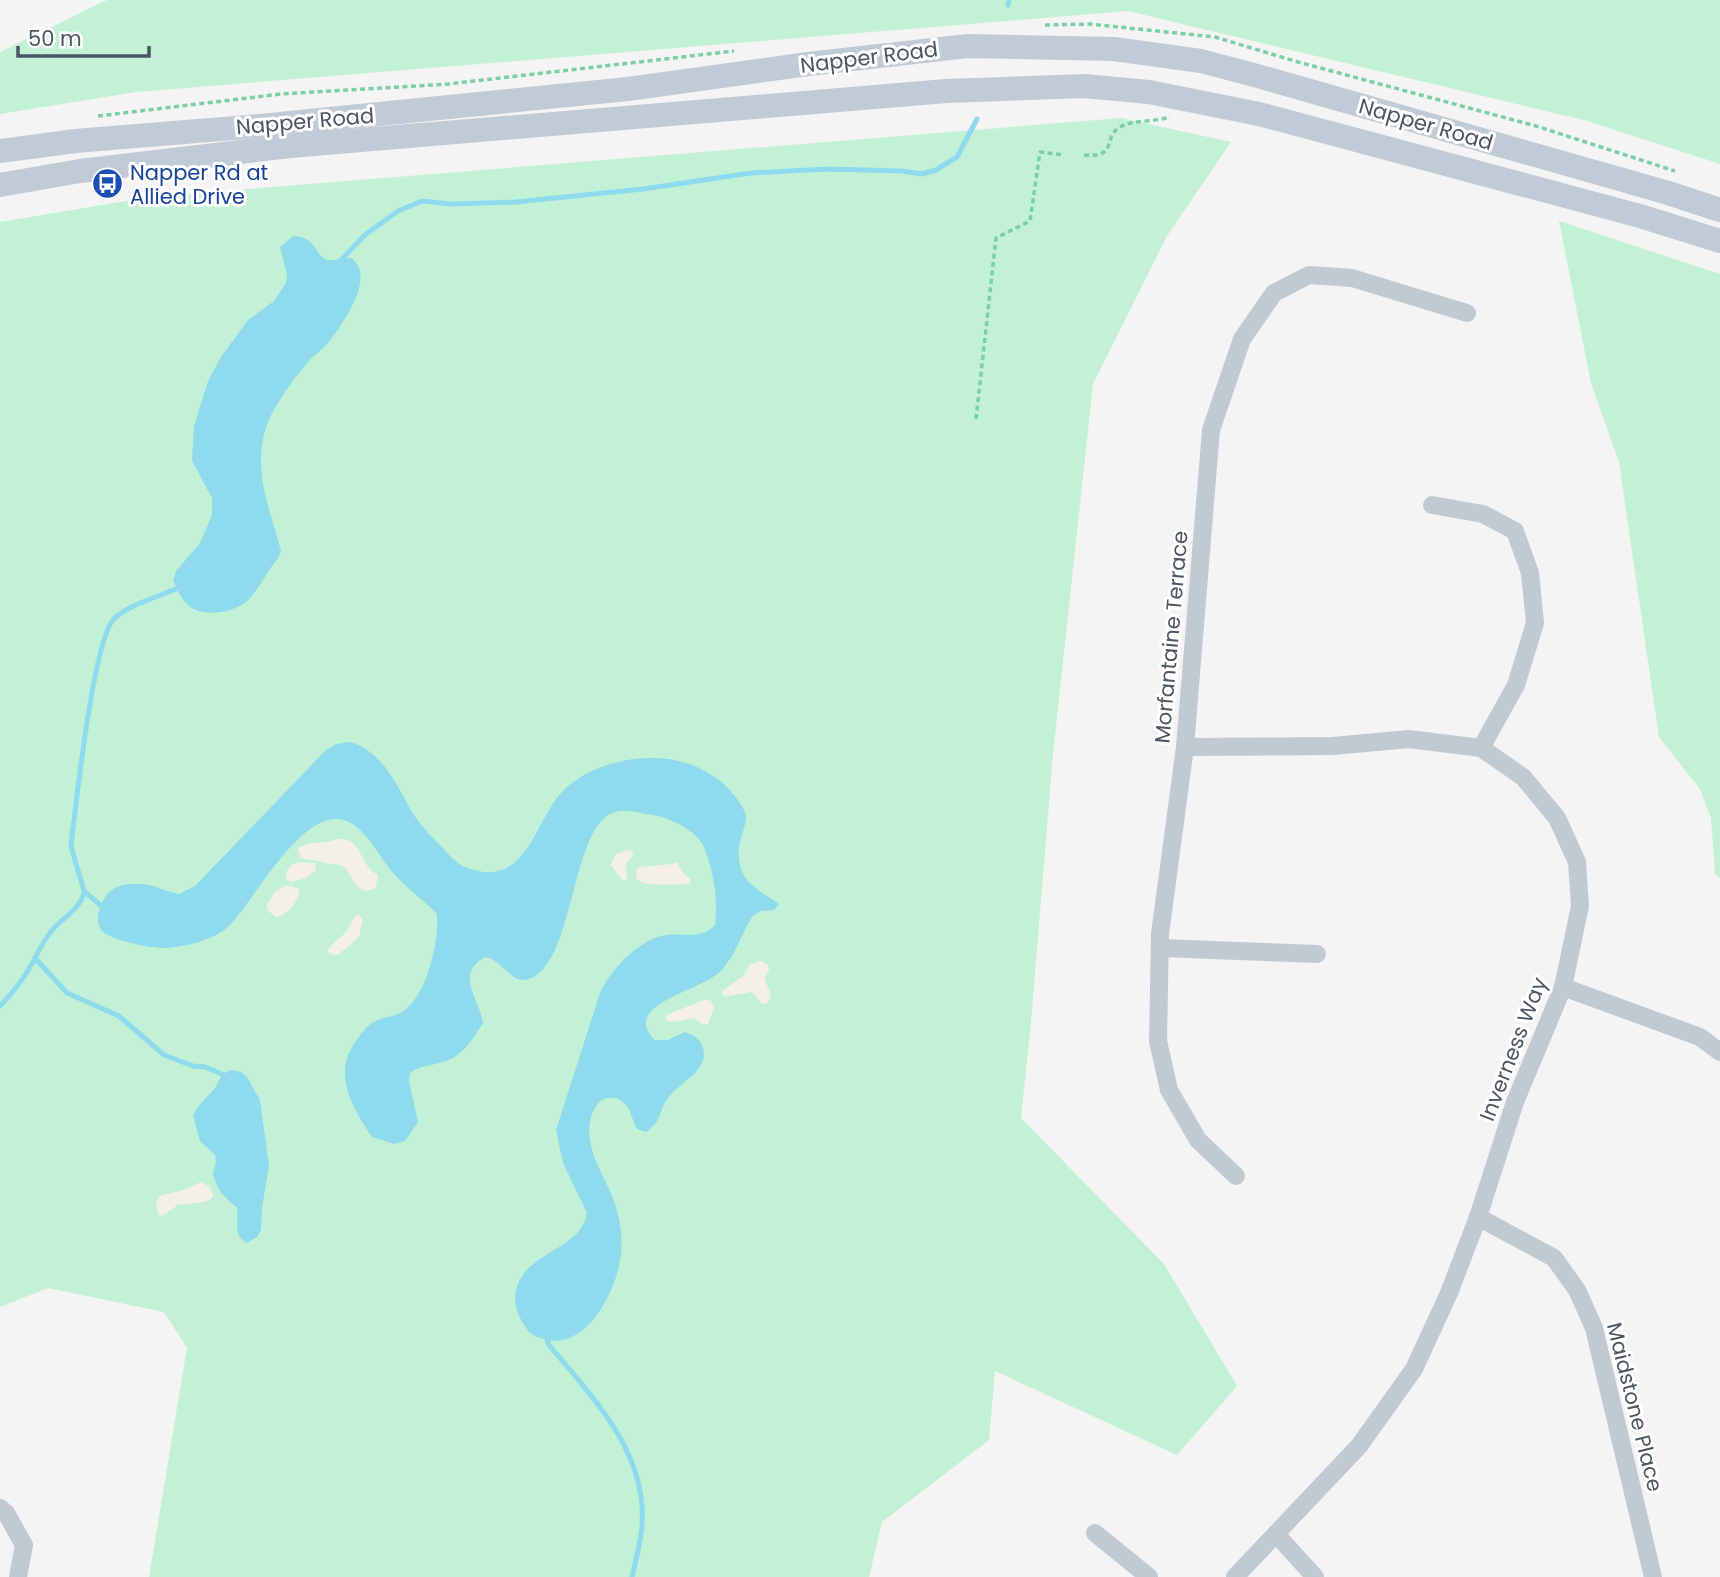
<svg xmlns="http://www.w3.org/2000/svg" width="1720" height="1577" viewBox="0 0 1720 1577" font-family="Poppins,sans-serif">
<style>
.green{fill:#c3f1d5}
.sand{fill:#f5f0e5}
.water{fill:#90daee}
.lines{fill:none;stroke-linecap:round;stroke-linejoin:round}
.stream{stroke:#90daee;stroke-width:5}
.path{stroke:#7ad0a6;stroke-width:3.5;stroke-dasharray:5 3.5;stroke-linecap:butt}
.street{stroke:#c1cad2;stroke-width:18}
.secondary{stroke:#c1cbd6;stroke-width:24}
.labels{text-anchor:middle;dominant-baseline:central;stroke-width:6;stroke-linejoin:round;paint-order:stroke}
.street-label{font-size:21px;fill:#4a5661;stroke:#fff}
.transit-label{font-size:21px;fill:#164399;stroke:#fff;text-anchor:start}
</style>
<rect width="100%" height="100%" fill="#f5f3f3"/>
<g class="green">
<polygon points="107,0 1720,0 1720,164 1584,120 1128,11 136,92 0,114 0,52"/>
<polygon points="1121,118 1231,142 1167,236 1093,384 1053,754 1031,1022 1021,1118 1164,1264 1237,1386 1177,1455 995,1371 989,1440 882,1522 869,1577 149,1577 187,1348 164,1312 48,1288 0,1307 0,222 150,197"/>
<polygon points="1559,221 1720,274 1720,878 1715,875 1711,818 1700,789 1659,737 1619,462 1591,383"/>
</g>
<g class="sand">
<path d="M337,839C358,837 358,854 369,868C371,871 375,873 378,875L376,887C357,900 354,876 343,866L301,858L298,849C308,840 323,845 337,839Z"/>
<polygon points="627,850 632,851 633,856 626,864 627,878 623,881 611,865 616,854"/>
<path d="M298,862L315,863L316,870L306,878L292,882L286,879C285,870 290,864 298,862Z"/>
<path d="M677,862L683,873L690,879L691,883C686,885 650,885 645,883C640,882 639,881 636,877L637,868C651,864 665,867 677,862Z"/>
<path d="M287,885L299,889C299,902 288,914 276,917L267,910V904L275,892Z"/>
<path d="M358,914L363,919L359,937L338,955L330,954L327,951C331,944 338,940 344,934C350,927 351,919 358,914Z"/>
<polygon points="761,961 768,965 769,970 764,978 771,995 768,1003 762,1004 752,992 723,997 722,991 743,976 750,964"/>
<polygon points="707,999 711,1001 714,1007 708,1024 703,1025 694,1018 671,1022 666,1020 666,1016 671,1013"/>
<path d="M201,1182L210,1187L213,1196L210,1200C206,1202 185,1205 179,1204L162,1216L158,1214L156,1203L159,1196L184,1190Z"/>
</g>
<g class="water">
<path d="M293,236C319,237 314,258 329,260C336,260 345,258 352,258C355,262 360,267 360,272C365,291 340,329 327,344C322,350 314,355 308,362C291,383 270,409 264,435C254,477 271,511 281,551L278,558C267,571 259,590 246,602C240,607 229,611 221,612C192,616 183,604 173,580L176,571L200,543L212,515V498L192,461L194,426L208,381L221,357L248,320L274,301L286,283L287,275L280,247Z"/>
<path d="M350,742C381,750 397,785 411,810C419,824 431,836 442,847C450,856 458,866 470,869C528,887 534,821 562,792C585,768 623,757 654,758C688,758 721,774 740,803C742,807 746,812 746,817C746,827 740,837 739,848C736,880 757,889 779,904L774,910L760,911L752,917C742,934 735,955 722,970C705,990 618,1004 655,1040H668L685,1032C692,1035 699,1038 702,1045C712,1069 681,1081 669,1097C658,1110 663,1121 646,1132L637,1129C633,1122 631,1111 626,1105C617,1095 602,1095 595,1108C578,1138 602,1171 613,1198C620,1217 624,1241 620,1261C615,1292 587,1348 548,1340C539,1338 531,1336 526,1328C520,1319 515,1309 515,1298C518,1250 580,1254 587,1213L563,1163L556,1130L600,993C611,970 633,946 658,937C675,930 701,942 715,925C718,896 714,874 704,847C697,832 681,825 667,819C659,815 649,815 641,813C634,812 626,810 619,811C573,817 576,943 539,973C513,994 507,961 485,957C454,975 479,997 483,1023C473,1039 462,1057 443,1062C431,1066 420,1065 410,1073L409,1081L418,1122L405,1141L394,1144L372,1137C353,1109 333,1075 354,1044C359,1037 364,1028 372,1023C381,1017 393,1017 402,1012C427,997 439,941 437,914C425,901 410,891 398,878C381,862 370,833 349,822C305,800 254,902 228,927C213,940 188,946 168,948C153,949 113,941 102,931C98,927 98,921 98,916C103,890 117,882 143,884C155,885 167,892 179,894L195,886L326,750L336,744Z"/>
<path d="M231,1070L241,1072L247,1077L260,1100L269,1166L262,1208L261,1230L257,1237L247,1243C232,1235 239,1221 237,1208L221,1193L216,1183L213,1174L216,1162L215,1155L200,1141L193,1116L197,1108L216,1087L222,1074Z"/>
</g>
<g class="lines">
<g class="stream">
<polyline points="1008,5 1009,0"/>
<polyline points="339,262 366,234 398,211 422,201 450,204 516,202 643,189 751,173 827,169 902,171 922,174 936,170 957,157 977,119"/>
<polyline points="84,891 106,910"/>
<polyline points="35,958 67,993 119,1016 164,1055 193,1066 205,1067 222,1074"/>
<path d="M0,1006C13,993 24,978 33,962C39,950 44,940 53,929C63,918 81,908 84,892C84,888 72,853 71,845C76,805 93,644 113,620C126,605 162,596 180,587"/>
<path d="M545,1334L549,1345C588,1392 638,1442 642,1507C644,1531 637,1554 632,1577"/>
</g>
<g class="path">
<polyline points="1045,25 1090,24 1215,37 1298,62 1536,126 1675,171"/>
<polyline points="98,116 281,94 448,84 734,51"/>
<path d="M1084,155C1119,158 1102,137 1120,127C1132,120 1155,122 1170,117"/>
<polyline points="976,419 996,238 1030,221 1040,152 1064,155"/>
</g>
<g class="street">
<polyline points="1432,505 1483,514 1515,531 1530,573 1535,623 1516,685 1481,748"/>
<polyline points="1185,747 1333,746 1409,739 1481,748 1523,777 1557,818 1577,862 1580,906 1563,987 1515,1102 1478,1217 1449,1293 1414,1369 1359,1446 1235,1577"/>
<polyline points="1160,948 1317,954"/>
<polyline points="1563,987 1700,1037 1720,1052"/>
<polyline points="1236,1176 1198,1140 1169,1090 1158,1041 1160,934 1185,747 1211,430 1242,339 1274,293 1309,275 1352,278 1467,313"/>
<polyline points="1478,1217 1554,1258 1577,1290 1594,1328 1653,1577"/>
<polyline points="0,1508 6,1513 24,1545 18,1577"/>
<polyline points="1095,1533 1149,1577"/>
<polyline points="1276,1534 1315,1577"/>
</g>
<g class="secondary">
<polyline points="0,151 75,141 260,126 628,89 808,64 968,46 1114,49 1201,61 1254,75 1665,192 1720,210"/>
<polyline points="0,185 80,171 290,146 946,91 1084,86 1149,92 1259,114 1640,216 1720,241"/>
</g>
</g>
<defs>
<symbol id="bus-disc" viewBox="-11 -11 22 22"><circle r="9.5" fill="#1a4fb4" stroke="#fff"/><path d="M-5-6H5V4H4V6H2V4H-2V6H-4V4H-5ZM-3.5-4V0h7V-4ZM-3.5 1.2v1.5H-2V1.2ZM2 1.2v1.5H3.5V1.2Z" fill="#fff"/></symbol>
</defs>
<g fill-rule="evenodd">
<use href="#bus-disc" x="90" y="166" width="35" height="35"/>
</g>
<g class="labels">
<g class="street-label">
<text transform="translate(869 57) rotate(-7)">Napper Road</text>
<text transform="translate(305 121) rotate(-5)">Napper Road</text>
<text transform="translate(1426 124) rotate(16)">Napper Road</text>
<text transform="translate(1171 637) rotate(-85)">Morfantaine Terrace</text>
<text transform="translate(1513 1049) rotate(-69)">Inverness Way</text>
<text transform="translate(1635 1407) rotate(76)">Maidstone Place</text>
</g>
<g class="transit-label">
<text x="130" y="172">Napper Rd at<tspan x="130" dy="24">Allied Drive</tspan></text>
</g>
</g>
<path d="M18 46v10h131v-10" fill="none" stroke="#4a5661" stroke-width="3.5"/>
<text x="28" y="46" font-size="21" fill="#4a5661" stroke="#ffffff" stroke-width="5" paint-order="stroke">50 m</text>
</svg>
